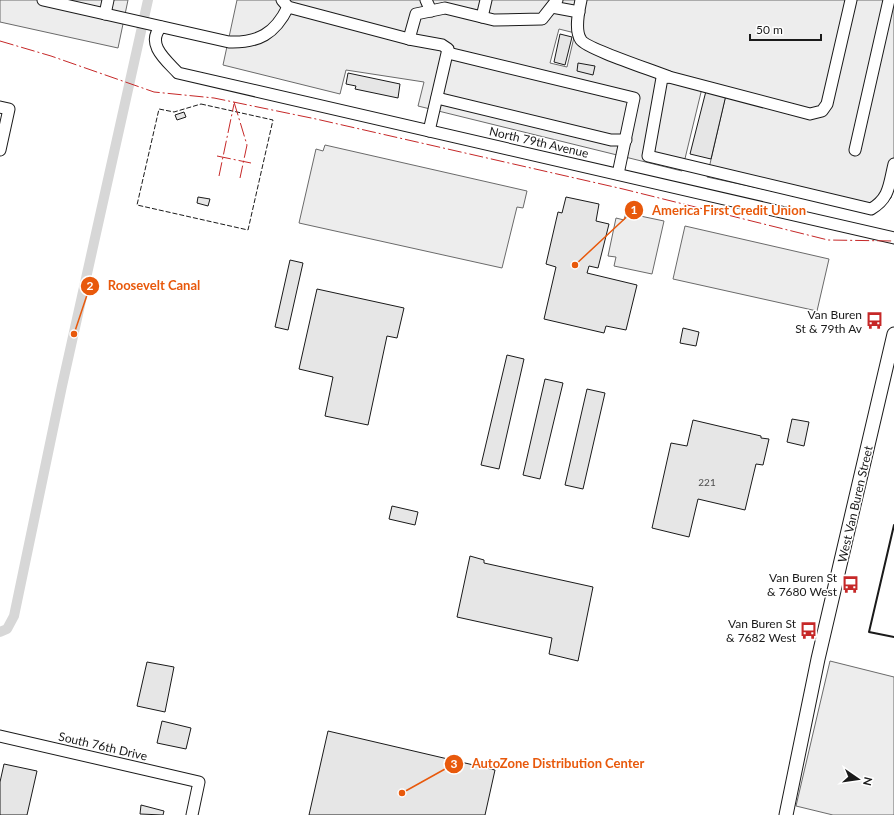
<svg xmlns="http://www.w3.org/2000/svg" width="894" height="815" viewBox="0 0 894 815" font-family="Lato,sans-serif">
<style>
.built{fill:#ededed;stroke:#6a6a6a;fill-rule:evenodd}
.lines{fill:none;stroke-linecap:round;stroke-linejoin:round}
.canal{stroke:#d7d7d7;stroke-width:10}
.building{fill:#e6e6e6;stroke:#1a1a1a}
.minor-casing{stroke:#1a1a1a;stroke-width:13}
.major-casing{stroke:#1a1a1a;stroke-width:15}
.minor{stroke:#fff;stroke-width:11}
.major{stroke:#fff;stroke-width:13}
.fence{stroke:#1a1a1a;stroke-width:1;stroke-dasharray:5 2;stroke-linecap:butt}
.wall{stroke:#1a1a1a;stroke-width:2}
.power{stroke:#c62828;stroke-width:1;stroke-dasharray:14 3 2 3;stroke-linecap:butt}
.labels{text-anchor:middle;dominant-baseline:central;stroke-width:3;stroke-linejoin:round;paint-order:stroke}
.number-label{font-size:10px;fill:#4d4d4d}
.street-label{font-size:12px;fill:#1a1a1a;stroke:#fff}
.poi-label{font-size:12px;fill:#1a1a1a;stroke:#fff;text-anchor:end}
.leader{fill:none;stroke:#e8590c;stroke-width:1.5}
.callout-dot{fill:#e8590c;stroke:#fff;stroke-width:1.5}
.mark-label{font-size:12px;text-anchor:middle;font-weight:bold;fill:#fff}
.callout-label{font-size:13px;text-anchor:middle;font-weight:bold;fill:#e8590c;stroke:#fff;stroke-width:3;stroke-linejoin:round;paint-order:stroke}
</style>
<rect width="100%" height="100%" fill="#fff"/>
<g class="built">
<polygon points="0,0 128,0 118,48 0,22"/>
<path d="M237,0H894V186L891,198L874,213L707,177L727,90L703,84L682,171L418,106L424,82L346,70L340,94L223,65ZM559,29L575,33L567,67L550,63Z"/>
<polygon points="325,145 527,191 523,208 517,207 502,268 299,223 316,149 323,151"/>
<polygon points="626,213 664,221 652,274 614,266 616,257 608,256 616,218 624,220"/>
<polygon points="685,226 829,259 817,311 673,279"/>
<polygon points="830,661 894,677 894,815 833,815 796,806"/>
</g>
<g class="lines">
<polyline class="canal" points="0,632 7,629 14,616 62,386 148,0"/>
</g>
<g class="building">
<polygon points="560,34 572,37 565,65 554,62"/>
<polygon points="578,63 595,66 593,75 577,71"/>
<polygon points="348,73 400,84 398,98 355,89 356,86 346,84"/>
<polygon points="706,91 726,95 711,159 690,154"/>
<polygon points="184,112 186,117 177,120 175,115"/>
<polygon points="198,197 210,199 208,206 197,203"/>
<polygon points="566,197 599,204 596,221 609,224 598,268 589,266 587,273 637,285 626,330 606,326 604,333 544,319 556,267 546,264 558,212 562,213"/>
<polygon points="290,260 303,263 288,330 275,327"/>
<polygon points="317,289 404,308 397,338 387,336 368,425 325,416 333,377 299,369"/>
<polygon points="683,328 699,332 696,346 680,343"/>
<polygon points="507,355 524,359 499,469 481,465"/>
<polygon points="545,379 563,383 540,479 523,475"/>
<polygon points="587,389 605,393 583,489 565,485"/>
<polygon points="792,419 809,422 804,446 787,442"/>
<polygon points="693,420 761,436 761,438 769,439 763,465 756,464 745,510 698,499 689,537 652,528 671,443 687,446"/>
<polygon points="392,506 418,512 415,525 389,519"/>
<polygon points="470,556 484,560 484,563 593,587 578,661 549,654 552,638 457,617"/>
<polygon points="147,662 174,667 165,712 137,706"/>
<polygon points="162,721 191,728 186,749 157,743"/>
<polygon points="328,731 495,770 485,815 309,815"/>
<polygon points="4,764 37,771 27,815 0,815 0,782"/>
<polygon points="141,805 164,811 163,815 140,814"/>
</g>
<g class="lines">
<defs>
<g id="minor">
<path d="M43,0L229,42C258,43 275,34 288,7"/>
<polyline points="282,0 288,7 409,39 442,45 448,49 429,131"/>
<polyline points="426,0 431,11"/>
<path d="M581,0C579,10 574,30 581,40C587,49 655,71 669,77"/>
<path d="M851,0L827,104L822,111L810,114L669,77L662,78L648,156L871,209C890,198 889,184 894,164"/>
<polyline points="552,7 579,12"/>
<polyline points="105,14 108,0"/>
<polyline points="482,17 486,0"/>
<path d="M161,27C145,44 167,61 178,73L894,238"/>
<polyline points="409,39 416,14 445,8 494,20 542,19 557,0"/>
<polyline points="448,53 634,98 618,174"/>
<polyline points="437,98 611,140 626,140"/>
<polyline points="0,107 9,109 0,150"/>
<polyline points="855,150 889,0"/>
<polyline points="0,736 199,782 192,815"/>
</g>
<polyline id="major" points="786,815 818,659 894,334"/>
</defs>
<use href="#minor" class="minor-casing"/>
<use href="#major" class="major-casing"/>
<use href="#minor" class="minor"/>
<use href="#major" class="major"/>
<polygon class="fence" points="201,104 273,120 248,230 137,205 159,109 174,112"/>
<polyline class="wall" points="894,525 869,632 894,637"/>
<g class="power">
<polyline points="0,41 51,56 154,92 214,98 316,119 623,189 828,240 894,241"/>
<polyline points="234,102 247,145 240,178"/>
<polyline points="217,156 251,163"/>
<polyline points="219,176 234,104"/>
</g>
</g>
<defs>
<symbol id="bus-bare" viewBox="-9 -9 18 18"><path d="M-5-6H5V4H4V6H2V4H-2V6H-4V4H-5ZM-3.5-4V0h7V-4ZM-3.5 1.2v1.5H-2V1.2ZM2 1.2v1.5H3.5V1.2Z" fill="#c62828" stroke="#fff" stroke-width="2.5" paint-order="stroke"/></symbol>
</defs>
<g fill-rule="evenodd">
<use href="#bus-bare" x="862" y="308" width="25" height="25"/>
<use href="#bus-bare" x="838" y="572" width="25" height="25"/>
<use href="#bus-bare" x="796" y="618" width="25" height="25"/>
</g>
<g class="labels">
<g class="number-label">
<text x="707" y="482">221</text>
</g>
<g class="street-label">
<text transform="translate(539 142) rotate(13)">North 79th Avenue</text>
<text transform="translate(855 504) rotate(-77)">West Van Buren Street</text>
<text transform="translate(103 746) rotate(13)">South 76th Drive</text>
</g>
<g class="poi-label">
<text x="862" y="314">Van Buren<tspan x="862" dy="14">St &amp; 79th Av</tspan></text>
<text x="837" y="577">Van Buren St<tspan x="837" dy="14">&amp; 7680 West</tspan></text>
<text x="796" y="623">Van Buren St<tspan x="796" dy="14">&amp; 7682 West</tspan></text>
</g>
</g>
<path class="leader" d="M575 265L634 210M74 334L90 286M402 793L454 764"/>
<g class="callout-dot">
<circle cx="575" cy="265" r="4"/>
<circle cx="74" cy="334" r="4"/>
<circle cx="402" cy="793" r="4"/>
<circle cx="634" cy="210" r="10"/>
<circle cx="90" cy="286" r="10"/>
<circle cx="454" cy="764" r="10"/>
</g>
<g class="mark-label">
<text x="634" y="214">1</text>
<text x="90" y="290">2</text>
<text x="454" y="768">3</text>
</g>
<g class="callout-label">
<text x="729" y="215">America First Credit Union</text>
<text x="154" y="290">Roosevelt Canal</text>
<text x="558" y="768">AutoZone Distribution Center</text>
</g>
<g transform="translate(858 779) rotate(103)" stroke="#ffffff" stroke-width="3" paint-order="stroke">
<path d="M0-3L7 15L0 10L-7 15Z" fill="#1a1a1a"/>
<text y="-6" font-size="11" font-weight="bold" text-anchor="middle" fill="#1a1a1a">N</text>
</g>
<path d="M750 34v6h71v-6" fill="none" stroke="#1a1a1a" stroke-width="2"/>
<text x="756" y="34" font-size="12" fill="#1a1a1a" stroke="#ffffff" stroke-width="3" paint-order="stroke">50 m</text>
</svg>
